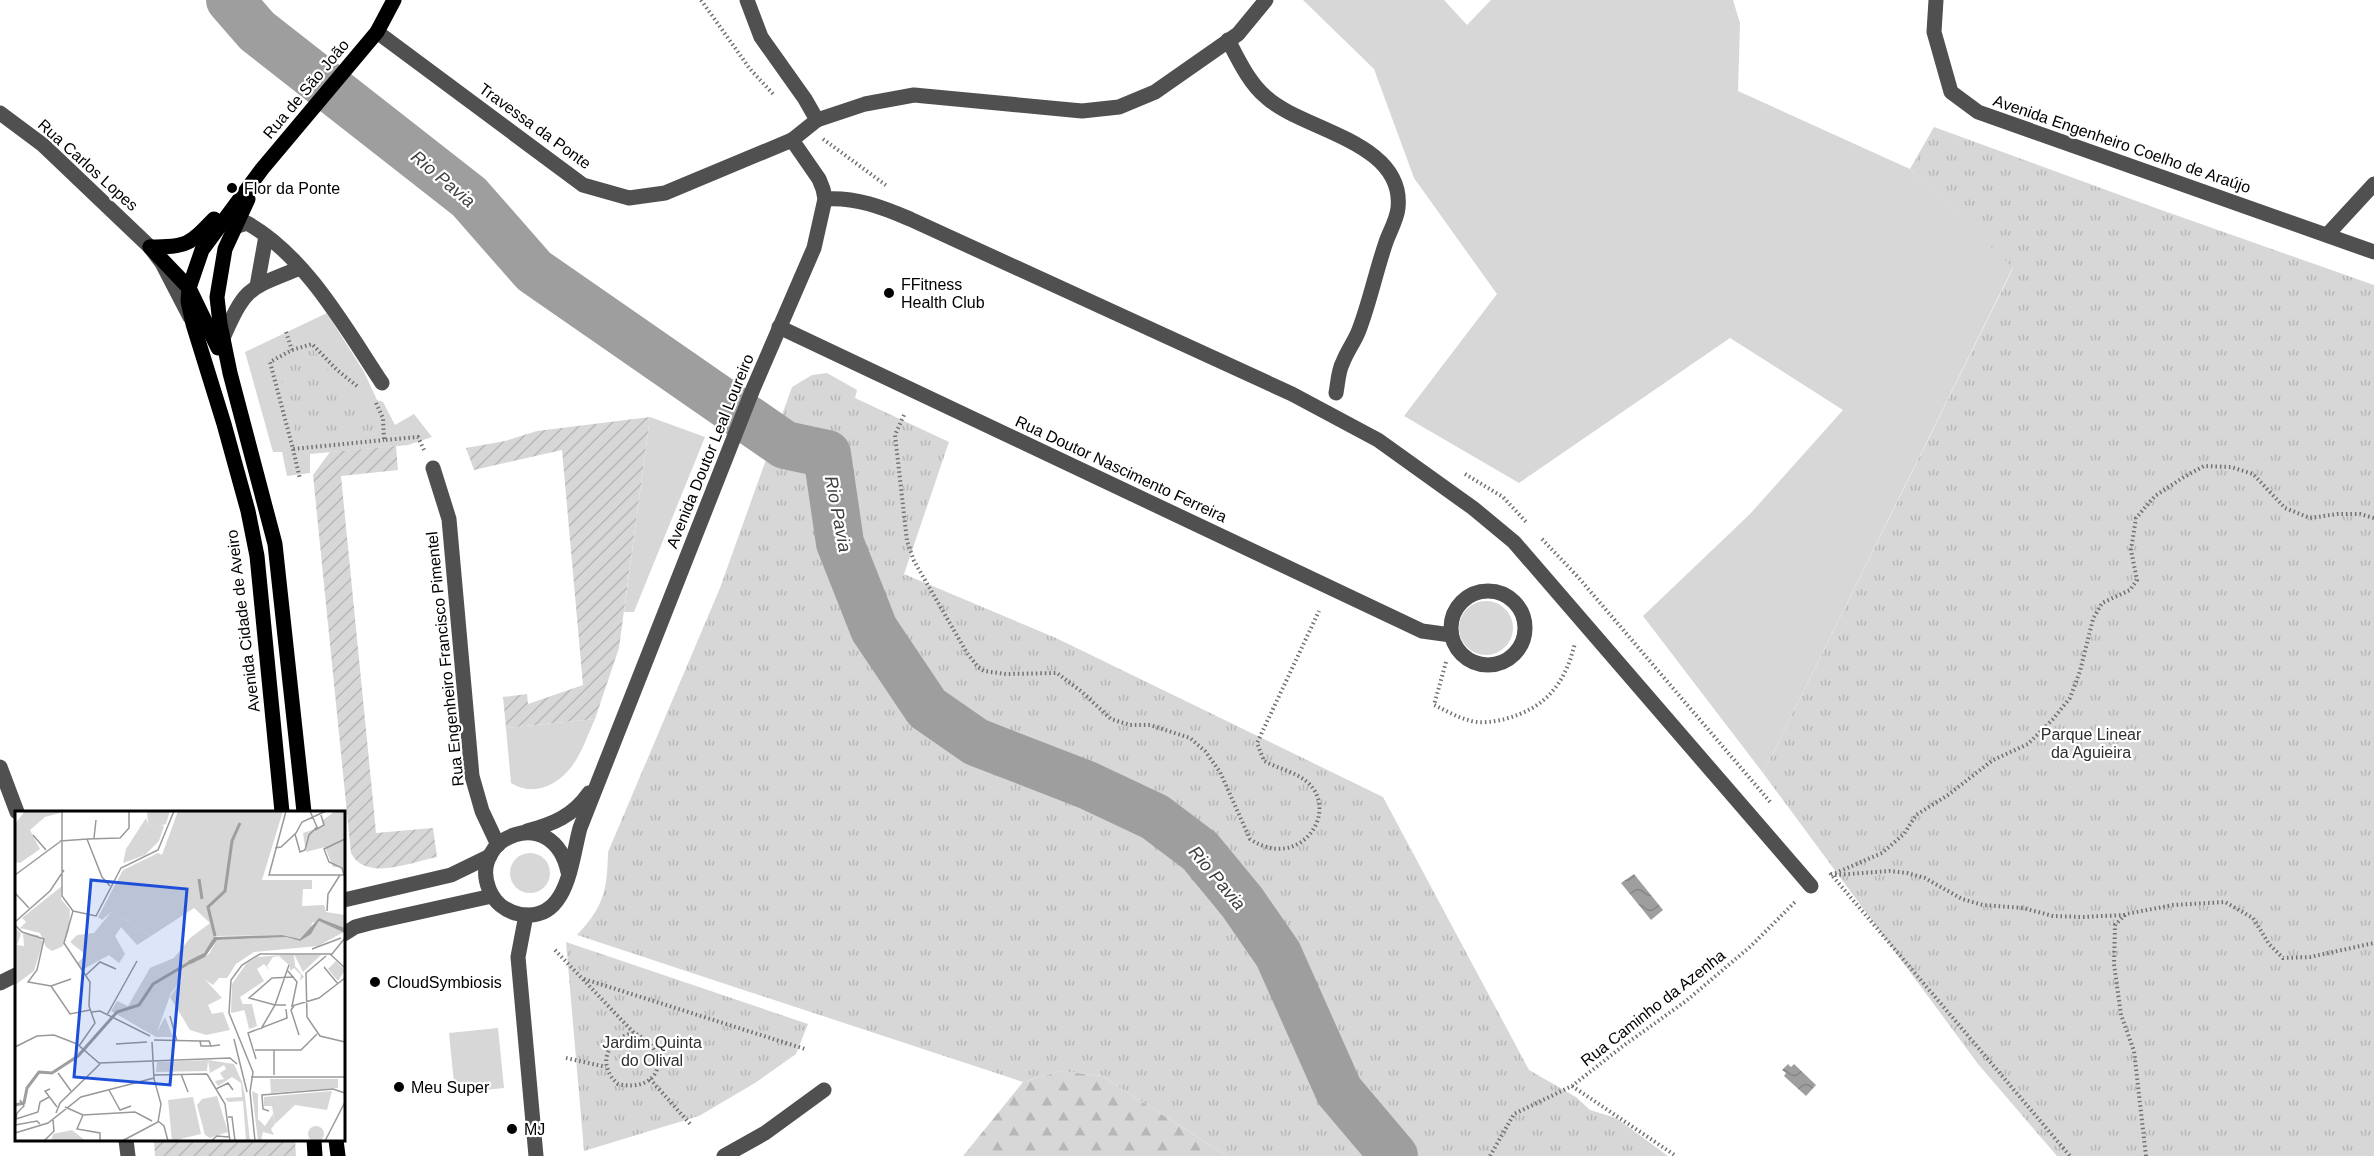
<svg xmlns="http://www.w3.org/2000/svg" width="2374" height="1156" viewBox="0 0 2374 1156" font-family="Arial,sans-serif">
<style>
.grass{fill:#d7d7d7}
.forest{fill:url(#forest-firs)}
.park{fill:url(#park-tufts)}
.garden{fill:url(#garden-furrows)}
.water{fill:url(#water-waves)}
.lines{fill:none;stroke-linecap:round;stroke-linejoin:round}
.river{stroke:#9e9e9e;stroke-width:48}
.path{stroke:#727272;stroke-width:4;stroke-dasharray:1.5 3;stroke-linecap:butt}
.minor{stroke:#505050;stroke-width:15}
.major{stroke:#000;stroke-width:15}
.poi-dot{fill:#000;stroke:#fff;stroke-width:2}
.labels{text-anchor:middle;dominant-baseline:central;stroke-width:4.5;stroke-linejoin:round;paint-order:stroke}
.street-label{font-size:16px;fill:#000;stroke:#fff}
.poi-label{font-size:16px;fill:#000;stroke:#fff;text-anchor:start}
.park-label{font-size:16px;fill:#2e2e2e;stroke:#fff}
.water-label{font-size:18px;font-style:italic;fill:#3f3f3f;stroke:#fff}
.inset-river{fill:none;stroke:#9e9e9e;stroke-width:3}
.inset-road{fill:none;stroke:#999;stroke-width:1.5}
.view{fill:#1d4ed8;fill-opacity:0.15;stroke:#1d4ed8;stroke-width:3}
.inset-edge{fill:none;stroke:#000;stroke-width:3}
</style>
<defs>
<pattern id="forest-firs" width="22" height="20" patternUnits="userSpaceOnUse" patternTransform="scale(1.5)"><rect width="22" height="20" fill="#d7d7d7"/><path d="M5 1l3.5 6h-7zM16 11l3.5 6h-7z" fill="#b7b7b7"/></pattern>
<pattern id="park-tufts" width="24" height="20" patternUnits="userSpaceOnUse" patternTransform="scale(1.5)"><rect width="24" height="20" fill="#d7d7d7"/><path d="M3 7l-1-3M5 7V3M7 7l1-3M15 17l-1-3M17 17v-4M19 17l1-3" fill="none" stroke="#b7b7b7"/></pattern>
<pattern id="garden-furrows" width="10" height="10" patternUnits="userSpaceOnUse" patternTransform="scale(1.5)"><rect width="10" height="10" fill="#d7d7d7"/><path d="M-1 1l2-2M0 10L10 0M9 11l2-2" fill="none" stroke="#b7b7b7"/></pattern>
<pattern id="water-waves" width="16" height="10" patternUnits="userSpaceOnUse" patternTransform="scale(1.5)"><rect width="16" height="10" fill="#9e9e9e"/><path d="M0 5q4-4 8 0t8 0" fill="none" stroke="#868686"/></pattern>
</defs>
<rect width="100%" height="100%" fill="#fff"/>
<g class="grass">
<polygon points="1303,0 1444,0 1467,25 1491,0 1733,0 1740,23 1738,91 1910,169 2013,267 1763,773 1643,616 1750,514 1843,410 1730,338 1519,483 1404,416 1497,294 1414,178 1374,69"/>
<polygon points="327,313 364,372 377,400 383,402 395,425 414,414 432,437 408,445 310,454 310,473 287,476 282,452 273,452 245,352"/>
<polygon points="650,417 705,437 634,612 624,612"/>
<circle cx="1486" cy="628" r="27"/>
<path d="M595,719C588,734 582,753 572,766C557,786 533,797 511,783L506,728Z"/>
<circle cx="530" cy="873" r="20"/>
<polygon points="498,1028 504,1088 455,1093 449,1033"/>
</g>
<polygon class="forest" points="1061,1071 1102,1076 1227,1156 963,1156 1023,1082"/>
<g class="park">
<polygon points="1934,127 2150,206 2374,285 2374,1156 2057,1156 1978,1064 1763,773 2013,268 1910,169"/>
<path d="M312,349C322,358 326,370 336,379C356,400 375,398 377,432L298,441L278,368Z"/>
<path d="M827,373L857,390L855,398L949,442L904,574L1056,638L1383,797L1529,1070L1576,1097L1590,1110L1616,1118L1668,1156H1227L1102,1076L1061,1071L1023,1082L577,935C604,906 607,891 608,852L720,588L792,387L812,375Z"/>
<polygon points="566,942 808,1024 796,1054 755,1083 699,1116 584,1151"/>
</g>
<g class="garden">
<polygon points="650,417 619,648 595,719 506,728 503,697 527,694 528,704 583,685 562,450 474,470 466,448 505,441 537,431"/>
<path d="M396,446L398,470L341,476L373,801L376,833L433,828L437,857C412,862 365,882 351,853L313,475L330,452Z"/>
<polygon points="154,1140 295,1140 296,1156 155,1156"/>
</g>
<g class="water">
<polygon points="1634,874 1663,910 1651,920 1621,883"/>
<polygon points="1788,1064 1791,1067 1794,1064 1816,1085 1806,1096 1784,1076 1786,1073 1782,1070"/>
</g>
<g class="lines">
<polyline class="river" points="230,0 257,31 469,197 534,271 785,445 827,454 840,543 874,629 927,708 976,742 1087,785 1155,817 1200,851 1242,902 1278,954 1339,1091 1394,1156"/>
<g class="path">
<polyline points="701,0 750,69 775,96"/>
<polyline points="823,139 887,186"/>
<polyline points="286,332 292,350"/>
<polyline points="357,386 337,370 312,344 292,350 270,362 293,449 384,440"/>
<polyline points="376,403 383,418 384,440 418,437 425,452"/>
<path d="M904,415L895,435L907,541L914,561L967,653L978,667L984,671L1006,674L1057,673L1082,692L1111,719L1130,725H1150L1190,738L1205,751L1220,772L1250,839C1300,873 1342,810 1306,781C1295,772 1277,768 1264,761L1257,743L1319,611"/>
<polyline points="293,449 300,479"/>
<polyline points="1465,474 1503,497 1527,523"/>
<polyline points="1542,539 1578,577 1771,803"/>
<path d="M1446,662L1434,705C1445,710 1456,717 1468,720C1478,724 1494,722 1505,719C1546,708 1565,684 1575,643"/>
<polyline points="1830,873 2070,1156"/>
<polyline points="1831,875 1882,853 1904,834 1916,815 1948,795 1993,760 2028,744 2053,719 2070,698 2080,671 2093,619 2102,603 2130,590 2137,580 2131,550 2136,518 2155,496 2184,477 2204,466 2231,467 2253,474 2285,508 2310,518 2337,514 2360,514 2374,518"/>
<polyline points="1835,875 1890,871 1907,873 1925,878 1962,899 1983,905 2023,908 2053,916 2082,917 2125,915"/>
<path d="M555,950L634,1033C674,1051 661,1094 618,1084C596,1065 607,1038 634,1033"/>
<polyline points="584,979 805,1049"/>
<polyline points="566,1058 606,1067"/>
<polyline points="650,1079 691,1125"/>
<polyline points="1572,1086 1676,1156"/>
<polyline points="1490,1156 1514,1114 1572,1086 1623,1046 1686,1001 1751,946 1796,901"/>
<polyline points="2146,1156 2134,1051 2121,1015 2114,964 2115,925 2126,914 2173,905 2225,902 2253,918 2269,944 2283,958 2310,957 2374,943"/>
</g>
<g class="minor">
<polyline points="747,0 761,37 805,99 817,120"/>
<polyline points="1936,0 1934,32 1951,92 1978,112 2374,252"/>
<polyline points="377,32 583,185 629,198 665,193 792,140 817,120 865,104 914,95 1082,111 1119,107 1155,92 1238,34 1266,0"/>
<path d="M1228,40C1238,59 1249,83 1266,97C1301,130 1405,141 1398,208C1397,219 1390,231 1386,242C1376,271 1370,301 1359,330C1355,341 1347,351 1343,362C1338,371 1338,383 1336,393"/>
<polyline points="0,113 43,145 150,247 162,263 190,317"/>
<path d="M825,199C856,197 882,207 910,219L1292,394L1378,440L1473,508L1514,542L1811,886"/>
<path d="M234,227L247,223C306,256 346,329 382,383"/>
<polyline points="2327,235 2374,184"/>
<polyline points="257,286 266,236"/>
<polyline points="779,327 1422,631 1451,635"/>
<path d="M223,338C246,286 248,289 300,268"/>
<polyline points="433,468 449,519 472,776 482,811 498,845"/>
<circle cx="1488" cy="628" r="37"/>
<polyline points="0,767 17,812"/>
<path d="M527,831C553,824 573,816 589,793"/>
<path d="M568,872C553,802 468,837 489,889C494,902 505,911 519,914C568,924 571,861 580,828L753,389L814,248L825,199L823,189L819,179L792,140"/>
<polyline points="344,900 451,875 490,856"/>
<polyline points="526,915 518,957 536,1156"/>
<polyline points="344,934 355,927 370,923 492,896"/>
<polyline points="0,983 16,975"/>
<polyline points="126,1140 128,1156"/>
<polyline points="724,1156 765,1133 824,1090"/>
</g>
<g class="major">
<polyline points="248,199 225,249 217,297 220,324 230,373 275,544 304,812"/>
<polyline points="150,247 189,288 218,348"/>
<path d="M150,247C187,247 189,245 214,219"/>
<polyline points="282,812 257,556 248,511 224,424 193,324 188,301 189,288 202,250 262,169 377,32 394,0"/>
<polyline points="314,1140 315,1156"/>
<polyline points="336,1140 338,1156"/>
</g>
</g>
<g class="poi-dot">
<circle cx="232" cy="188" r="6"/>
<circle cx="889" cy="293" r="6"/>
<circle cx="375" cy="982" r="6"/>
<circle cx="399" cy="1087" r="6"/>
<circle cx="512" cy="1129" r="6"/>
</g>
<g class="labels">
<g class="street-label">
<text transform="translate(306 89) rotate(-50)">Rua de São João</text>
<text transform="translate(535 126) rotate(36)">Travessa da Ponte</text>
<text transform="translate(2122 144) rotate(19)">Avenida Engenheiro Coelho de Araújo</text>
<text transform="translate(88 165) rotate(42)">Rua Carlos Lopes</text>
<text transform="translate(710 451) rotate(-68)">Avenida Doutor Leal Loureiro</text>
<text transform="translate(1121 469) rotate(25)">Rua Doutor Nascimento Ferreira</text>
<text transform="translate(243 621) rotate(-97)">Avenida Cidade de Aveiro</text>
<text transform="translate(445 659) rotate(-96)">Rua Engenheiro Francisco Pimentel</text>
<text transform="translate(1653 1008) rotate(-38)">Rua Caminho da Azenha</text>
</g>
<g class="poi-label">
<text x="244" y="188">Flor da Ponte</text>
<text x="901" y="284">FFitness<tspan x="901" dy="18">Health Club</tspan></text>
<text x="387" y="982">CloudSymbiosis</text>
<text x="411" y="1087">Meu Super</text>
<text x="524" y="1129">MJ</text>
</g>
<g class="park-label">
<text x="2091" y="734">Parque Linear<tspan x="2091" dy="18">da Aguieira</tspan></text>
<text x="652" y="1042">Jardim Quinta<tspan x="652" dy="18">do Olival</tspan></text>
</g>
<g class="water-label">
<text transform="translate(443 179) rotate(40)">Rio Pavia</text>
<text transform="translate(838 514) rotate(79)">Rio Pavia</text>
<text transform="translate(1217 878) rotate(50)">Rio Pavia</text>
</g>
</g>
<g transform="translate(15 811)">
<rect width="330" height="330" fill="#fff"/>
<path d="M320,0H330V62L327,56H318L310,36L291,41L288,22L307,16L308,9ZM131,7L133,13L149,15L144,30L130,44L108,52L111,38ZM96,101L136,125L122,134L106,116L100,125L110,143L104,152L94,144L67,159L62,152L71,144L55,131L62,124L79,122ZM279,143L306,144L288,161ZM193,249L219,253L227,271L230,285L235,330H225L231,329L228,290L213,291L210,287L227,286L226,272L217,266L203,275L200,270L209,268L205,262L211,258L209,254L195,262ZM237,280L243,283V308L250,315L258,303L260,313L256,318L259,324L248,321L246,330H243ZM202,285L213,321L195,327L190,324L182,294L187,288ZM178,286L186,323L157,330L153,289ZM57,319L71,330H36L38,323Z" fill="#d7d7d7"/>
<path d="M10,0H52L30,6L15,19L25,38L5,52L0,51V13ZM132,0H155L151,13L145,15L133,13ZM174,157L184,162L207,187L193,194L197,203L208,201L215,219L191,224L175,219L155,186Z" fill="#d7d7d7"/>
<path d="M163,0H268L247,69H297V78H288L287,95L309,94L311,101L330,104V117L307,108L297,112L295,121L285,128L267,124L202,125L187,144L174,150L180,151L194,143L202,129L271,126L285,130L298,120L304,110L329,121L303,135L239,141L221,153L212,167H204L198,174L174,158L156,182L142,221L150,206L158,226H141L96,200L102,190L113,195L135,157L159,147L175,127L195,112L179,97L136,125L96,101L87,109L83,106L108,59L143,42L147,44ZM228,193H237L242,215L234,218Z" fill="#d7d7d7"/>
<path d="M47,75L46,88L55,99L54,119L48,135L37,140L31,136L25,122L5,117L11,111L7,107ZM0,116L6,123L2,134L9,135L8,123L23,124L28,131L19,160L0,174ZM279,143L280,155L289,166L285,170L286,164L279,157L275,160V155L264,145L258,146L252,155L255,160L249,153L242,158L249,170L225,186L230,199L216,202L217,173L231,153L242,146ZM321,150L330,159L323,170L313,158ZM193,249L192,260L141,261L142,251ZM255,268H323V277L256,282ZM317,280L312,299L280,294L260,313L257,295H249V286ZM293 323a8 8 0 1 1 16 0a8 8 0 1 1-16 0Z" fill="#d7d7d7"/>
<path d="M304,107L330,117V122L304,110L296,123L285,130L271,126L202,129L190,146L176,153L173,150L189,142L199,126L267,124L285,128Z" fill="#9e9e9e"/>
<path class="inset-river" d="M184,68L187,88M200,125L193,96L210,80L217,30L225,12M0,294L9,292L12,277L24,261L37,262L63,245L102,201L124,194L138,173L177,150"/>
<path class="inset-road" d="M47,0V85L58,100L49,132L75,171L74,195L80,212L64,235M271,0L254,64H330M300,19L309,14L306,4M280,23L285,41L290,39L294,24L302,16L295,0M18,24L31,39M79,27L81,9M72,28L105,27L114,17V0M45,30L72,28L87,66L95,75M260,37L266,36L281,22L287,11L311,0M0,64L46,30M329,64L327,57L314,51L309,38L330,28M0,82L14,97M58,100L81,105L106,57L143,39L159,0M312,100L313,83L325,64M0,111L35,80L49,59M0,114L7,121L29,128L22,159L13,171L36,175L55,203L75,199M297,138L326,127M315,143L330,157M311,145L291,162L292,206L305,225L330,231M309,156L323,173M273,160L282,171L277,195L304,187L330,167M71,164L85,151L101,158M36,175L56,168M271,194H260L274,154M279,195L276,199L284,224M77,201L85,200L135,225M92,204L122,150M155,205L162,230M246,218L260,194L234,187L257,167L279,166M219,228L232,281M139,229L185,230M101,233L132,231M196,235L194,230H185L186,235H196L205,234M0,236L22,225L39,224L62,233L84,252L215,247L222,253M240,239H286L302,223M259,239V264M241,248L233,222L272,207L271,198M43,262L56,280M166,263L173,281M192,263L210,293L215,330M139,264L192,263M236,266H330M35,278L30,280L42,296M201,278L213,272L218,279M94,279L105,299L116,295M50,296L68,304L120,301L137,310M254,300L248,298L247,284L318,278L330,282M41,302L45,292L85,253M68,304L62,318L85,322V330M213,306H217L220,330M1,308L23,301L25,291L34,286M143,310L149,315L153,330M0,314L22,310L25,313M0,314L2,302L9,295L5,289M0,322L33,312L66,286L139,267M29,330L39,320L38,309M107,330L143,311L146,293L139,268L137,231M196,330L202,325L214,326M240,330L235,281L238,261L214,202L216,169L227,154L245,143H317L330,127M310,330L330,291"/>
<path class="view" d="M76,69L172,78L155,274L59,266Z"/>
<rect width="330" height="330" class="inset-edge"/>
</g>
</svg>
